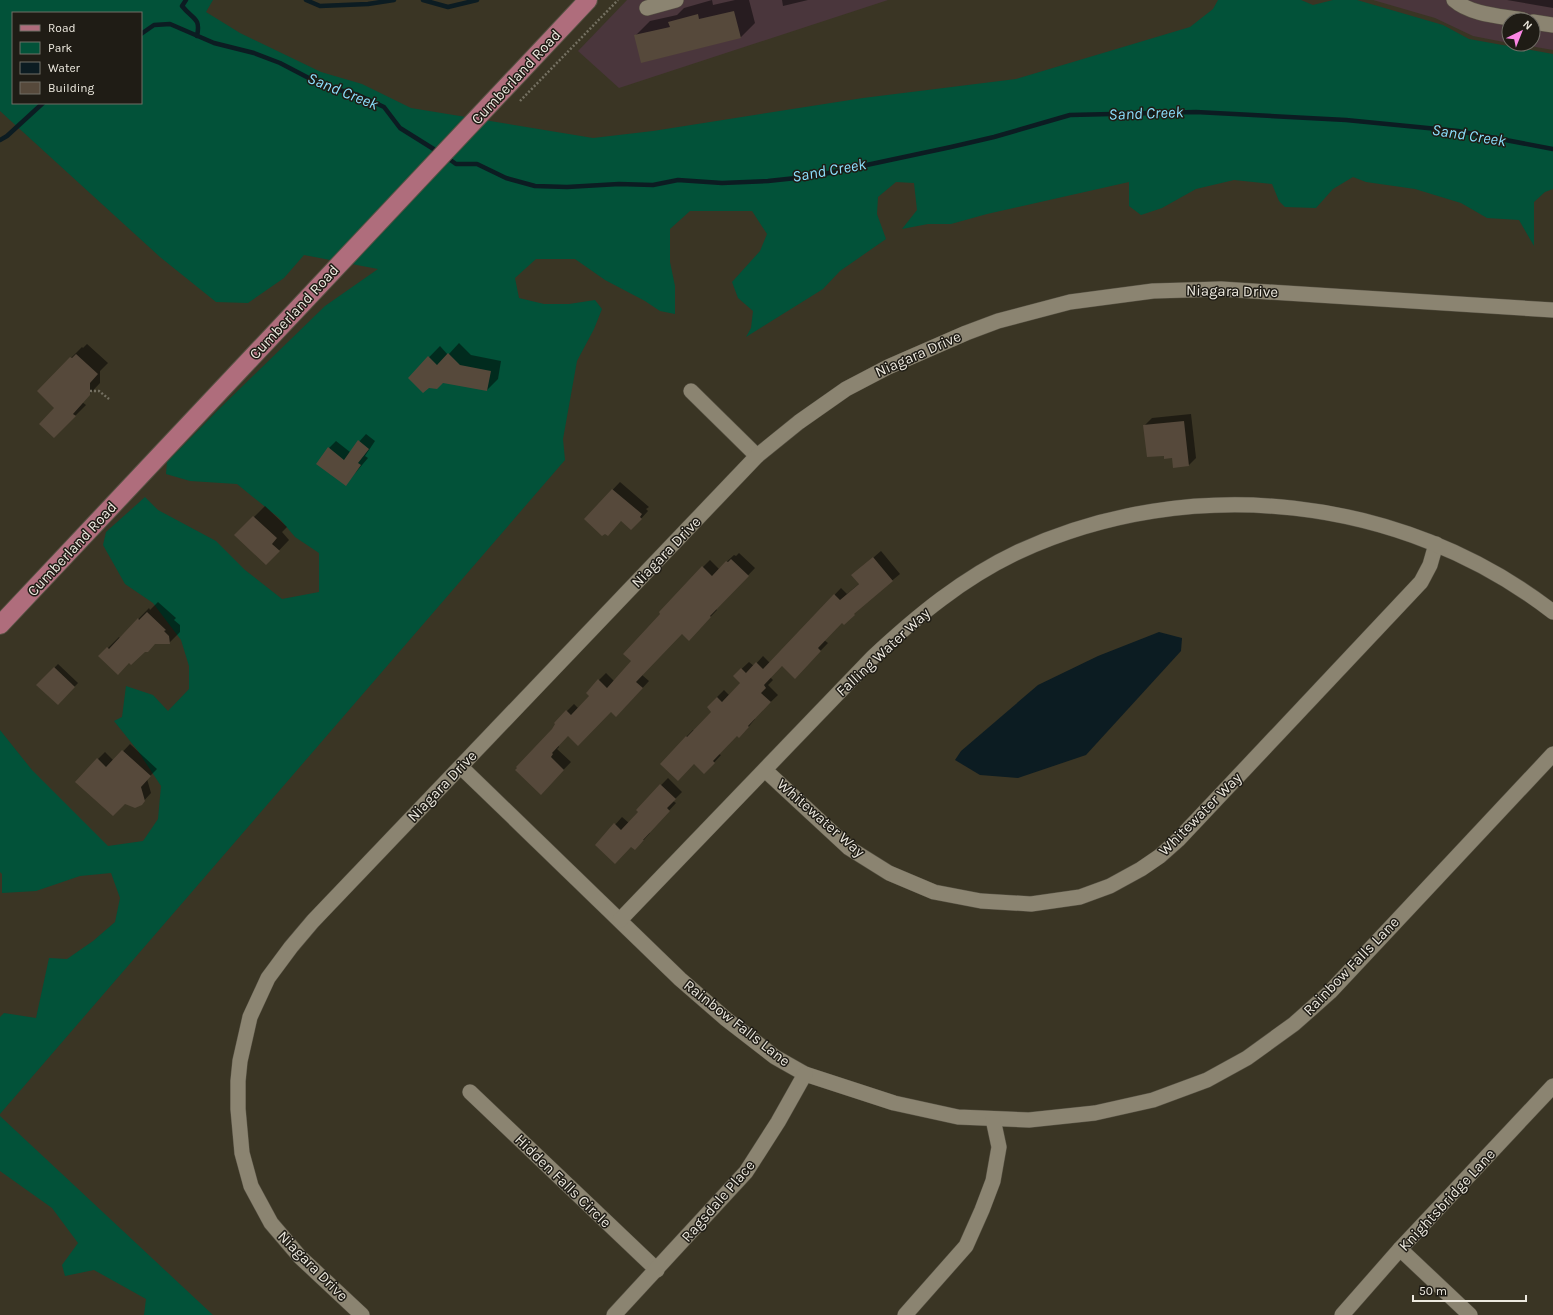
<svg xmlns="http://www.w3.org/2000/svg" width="1553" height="1315" viewBox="0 0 1553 1315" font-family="Karla,sans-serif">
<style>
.commercial{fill:#4a363c}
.green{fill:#025239;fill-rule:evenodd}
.water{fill:#0c1c22}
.shadow{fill:#0007}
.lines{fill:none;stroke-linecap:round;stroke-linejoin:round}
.stream{stroke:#0c1c22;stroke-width:4.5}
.building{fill:#56493b}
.minor-casing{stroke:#565143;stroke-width:16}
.major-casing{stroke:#565143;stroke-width:20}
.path{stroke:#747061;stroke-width:2.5;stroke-dasharray:2 2;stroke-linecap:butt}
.minor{stroke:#8b8471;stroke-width:15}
.major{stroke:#af6d7c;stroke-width:18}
.labels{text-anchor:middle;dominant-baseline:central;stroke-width:3;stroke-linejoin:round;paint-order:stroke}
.street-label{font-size:15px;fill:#ede9df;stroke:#1f1c15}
.water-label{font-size:16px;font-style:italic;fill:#8bdffd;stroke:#1f1c15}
</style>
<rect width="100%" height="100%" fill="#3a3524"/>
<g class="commercial">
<polygon points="627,0 888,0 619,88 578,51"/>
<polygon points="1373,0 1553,0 1553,50 1518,44 1533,44 1533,20 1509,20 1509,43 1473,36 1435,18"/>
</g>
<g class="green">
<path d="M0,0H213L206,12L240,33L321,72L362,84L411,108L593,138L653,131L863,98L1016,79L1190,27L1213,9L1218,0H1301L1313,5L1333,0H1357L1443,25L1469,39L1553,54V189L1545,192L1534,202V246L1519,220L1487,218L1461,203L1451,200L1415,189L1366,182L1353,177L1333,189L1316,208L1285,207L1279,201L1272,184L1234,180L1196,189L1162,208L1141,215L1129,206V182L987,214L951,224H928L902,229L917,210L914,183L896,182L878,197L877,214L886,239L840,271L823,289L746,337L751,328L753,311L738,298L732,282L760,251L767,234L752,211H690L670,229V262L675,286V314L660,311L645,301L605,280L575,259H536L515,278L519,298L544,304H569L595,300L602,309L594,329L577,361L563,439L565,460L0,1114V1017L4,1013L36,1018L49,958L67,959L93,941L115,922L120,898L111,873L80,876L36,891L2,893V874L0,872V730L32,770L108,846L143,841L158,819L161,786L138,751L114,721L122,717L126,686L153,695L168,711L189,689V666L181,640L153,603L125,584L103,545L106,532L145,497L158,510L216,541L245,570L282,599L319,592V553L295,537L279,518L237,484L190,481L166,474L167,462L219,409L325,306L378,269L304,255L284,278L248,303L216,302L160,257L0,111ZM13,13H141V103H13Z"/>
<polygon points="0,1116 213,1315 144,1315 146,1299 94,1270 65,1276 62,1265 78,1243 52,1208 0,1171"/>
</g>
<polygon class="water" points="1159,632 1182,638 1181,651 1086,755 1018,778 980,775 955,760 961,751 1038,685 1098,656"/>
<g class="shadow">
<polygon points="712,0 713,5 735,0 749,0 755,23 740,38 635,36 650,21 677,15 684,8"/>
<polygon points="782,0 808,0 783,6"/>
<polygon points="1507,0 1553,0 1553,8"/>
<polygon points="459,343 471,355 501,361 498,379 487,390 443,382 409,378 440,346 448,355"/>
<polygon points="87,344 108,363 100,371 100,383 82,402 86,405 54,437 56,408 38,391 82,347 83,348"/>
<polygon points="1191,414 1196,458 1189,465 1173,457 1145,425 1152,418"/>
<polygon points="366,434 375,441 365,456 368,458 346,484 329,448 336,441 350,452"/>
<polygon points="620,482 649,507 646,509 648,511 638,522 585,519"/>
<polygon points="265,506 287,527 282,532 289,540 266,564 236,535"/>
<polygon points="881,551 900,574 860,607 844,624 842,622 824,640 828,643 795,677 782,665 770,677 773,680 768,685 778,695 754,718 755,719 746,730 737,735 719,754 721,755 711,766 686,737 693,730 695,731 713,712 717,697 724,690 729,695 741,683 734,676 749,662 754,666 763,656 770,663 841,588 847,594 860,583 853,575"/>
<polygon points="739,553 755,568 716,609 717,610 696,632 682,632 642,675 649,681 623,709 611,711 568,735 558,745 559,747 557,749 571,762 541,793 557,724 555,723 574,704 578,708 590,696 587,692 606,673 614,681 632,661 662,614 685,585 710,560 719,569 734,555 736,556"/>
<polygon points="158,602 176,618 174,620 180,625 180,632 169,643 155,643 129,662 100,656 119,637 120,638 149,608 150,610"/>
<polygon points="58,664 78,683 58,704 38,685"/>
<polygon points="130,744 157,769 147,779 151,793 141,804 98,759 105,752 114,761"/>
<polygon points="668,778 682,792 673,801 676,803 649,832 650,833 642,842 631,846 597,845 622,817 629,823 639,812 637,810"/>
</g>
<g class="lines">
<g class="stream">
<path d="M186,0L182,6C193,20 201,17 197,36"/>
<polyline points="306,0 320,6 368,4 394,0"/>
<polyline points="423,0 448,7 477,0"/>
<polyline points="141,34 154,25 170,24 214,43 254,53 280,63 324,86 358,95 384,107 400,128 440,153"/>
<polyline points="0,140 7,136 43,103"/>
<polyline points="446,157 456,164 477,164 506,178 535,186 567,187 619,184 653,185 678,180 722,183 768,181 815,176 951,147 994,137 1070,115 1196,112 1346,120 1458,131 1553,149"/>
</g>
</g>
<g class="building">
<polygon points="734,11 741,38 641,63 634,35 670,27 668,22 698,14 699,19"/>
<polygon points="448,353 460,365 491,371 487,391 443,383 437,389 429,388 423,393 408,378 428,356 437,365"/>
<polygon points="76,354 98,374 90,383 90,395 73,414 76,416 54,438 39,424 54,408 37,391 70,357 72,358"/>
<polygon points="1184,421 1189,466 1173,468 1172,458 1164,459 1164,456 1147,457 1143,425"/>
<polygon points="358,440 369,449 358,463 361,465 346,486 316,464 328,447 344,460"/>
<polygon points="612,489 642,514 640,517 642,519 631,530 621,521 608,536 605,534 602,536 584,519"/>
<polygon points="253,516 277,538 272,544 280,551 266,565 234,535"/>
<polygon points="873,557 893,581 854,614 855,615 844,625 842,623 818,648 821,651 795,679 782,666 764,685 766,688 761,693 771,702 748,726 749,727 739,738 737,736 713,761 715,763 704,774 694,764 678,781 660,764 686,736 687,737 711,712 707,707 717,697 722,702 740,683 733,676 741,668 746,673 756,662 763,669 834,594 840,600 859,584 851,575"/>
<polygon points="731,559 749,576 710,616 711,617 689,641 682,634 636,682 643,688 616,717 611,712 578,746 568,736 552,753 553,754 551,757 564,770 541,795 515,770 517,768 516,767 552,729 555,724 554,723 566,710 571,715 589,696 586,693 598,679 607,688 631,661 623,654 660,614 659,612 702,566 712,576 726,561 728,562"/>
<polygon points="147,612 166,630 164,631 169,636 170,644 155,644 148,652 145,652 131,665 129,663 118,675 98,656 107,647 109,649 138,618 139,620"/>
<polygon points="54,667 75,687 58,705 36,685"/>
<polygon points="122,750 151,776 141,787 145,801 142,805 135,808 125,804 113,816 75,782 97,758 106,767"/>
<polygon points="660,784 676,799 667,808 670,811 643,840 644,840 635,850 631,847 615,864 595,845 614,823 621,830 638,812 636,810"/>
</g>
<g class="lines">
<defs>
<g id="minor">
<path d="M1454,0C1471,15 1501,16 1523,20"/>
<polyline points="647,8 676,0"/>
<polyline points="1533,22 1553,25"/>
<polyline points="691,391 757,456"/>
<polyline points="461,767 680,979 726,1019 775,1057 805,1074 894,1103 958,1117 1029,1120 1095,1113 1153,1100 1207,1080 1247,1058 1294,1024 1330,992 1553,754"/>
<polyline points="765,770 849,848 889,873 934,892 981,901 1031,904 1080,897 1110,886 1141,869 1160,856 1178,840 1421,582 1430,565 1436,544"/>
<path d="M620,920L873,657C917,616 963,578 1018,552C1191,472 1402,495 1553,612"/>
<polyline points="470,1092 657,1270"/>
<polyline points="1400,1249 1470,1315"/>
<polyline points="362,1315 300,1257 271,1223 251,1186 242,1153 238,1109 238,1081 240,1061 250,1017 268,978 291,947 313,921 757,456 799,422 846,389 888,367 966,333 998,321 1070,302 1153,291 1221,289 1553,310"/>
<polyline points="614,1315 746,1172 778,1122 805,1074"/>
<polyline points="905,1315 966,1246 982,1210 993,1181 999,1147 993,1119"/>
<polyline points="1342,1315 1400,1249 1553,1086"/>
</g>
<polyline id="major" points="0,625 588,0"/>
</defs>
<use href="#minor" class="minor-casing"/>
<use href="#major" class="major-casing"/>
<g class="path">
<polyline points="520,101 618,0"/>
<polyline points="90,391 99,391 109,399"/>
</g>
<use href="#minor" class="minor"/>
<use href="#major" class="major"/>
</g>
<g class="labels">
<g class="street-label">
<text transform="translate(516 77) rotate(-47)">Cumberland Road</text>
<text transform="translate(1232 291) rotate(1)">Niagara Drive</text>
<text transform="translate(294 312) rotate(-47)">Cumberland Road</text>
<text transform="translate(918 354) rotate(-24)">Niagara Drive</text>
<text transform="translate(72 549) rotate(-47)">Cumberland Road</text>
<text transform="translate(666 552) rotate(-46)">Niagara Drive</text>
<text transform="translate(883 652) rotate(-43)">Falling Water Way</text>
<text transform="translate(442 786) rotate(-46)">Niagara Drive</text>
<text transform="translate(1200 814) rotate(-45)">Whitewater Way</text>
<text transform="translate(821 818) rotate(41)">Whitewater Way</text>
<text transform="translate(1351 966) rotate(-46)">Rainbow Falls Lane</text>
<text transform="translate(737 1023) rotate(38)">Rainbow Falls Lane</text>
<text transform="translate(563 1181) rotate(44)">Hidden Falls Circle</text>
<text transform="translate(1447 1200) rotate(-47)">Knightsbridge Lane</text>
<text transform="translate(718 1201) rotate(-49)">Ragsdale Place</text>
<text transform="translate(313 1266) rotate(45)">Niagara Drive</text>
</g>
<g class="water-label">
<text transform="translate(343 91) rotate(22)">Sand Creek</text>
<text transform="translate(1146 113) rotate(-2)">Sand Creek</text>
<text transform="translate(1469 135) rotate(9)">Sand Creek</text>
<text transform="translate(829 170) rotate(-10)">Sand Creek</text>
</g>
</g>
<rect x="12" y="12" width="130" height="92" fill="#1f1c15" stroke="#716e66"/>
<rect x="20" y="25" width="20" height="6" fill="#af6d7c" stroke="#716e66"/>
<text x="48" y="32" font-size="12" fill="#ede9df">Road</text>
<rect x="20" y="42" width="20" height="12" fill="#025239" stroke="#716e66"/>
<text x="48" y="52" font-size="12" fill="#ede9df">Park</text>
<rect x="20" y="62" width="20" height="12" fill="#0c1c22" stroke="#716e66"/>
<text x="48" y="72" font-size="12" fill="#ede9df">Water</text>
<rect x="20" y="82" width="20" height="12" fill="#56493b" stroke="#716e66"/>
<text x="48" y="92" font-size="12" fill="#ede9df">Building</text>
<g transform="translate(1521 32) rotate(43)"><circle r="19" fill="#1f1c15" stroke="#716e66"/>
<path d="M0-3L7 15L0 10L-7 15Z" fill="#fb87e5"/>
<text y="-6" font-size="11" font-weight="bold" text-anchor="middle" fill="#ede9df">N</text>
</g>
<path d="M1413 1295v6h113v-6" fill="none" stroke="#ede9df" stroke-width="2"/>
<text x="1419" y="1295" font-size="12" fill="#ede9df" stroke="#1f1c15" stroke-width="3" paint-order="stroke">50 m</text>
</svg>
